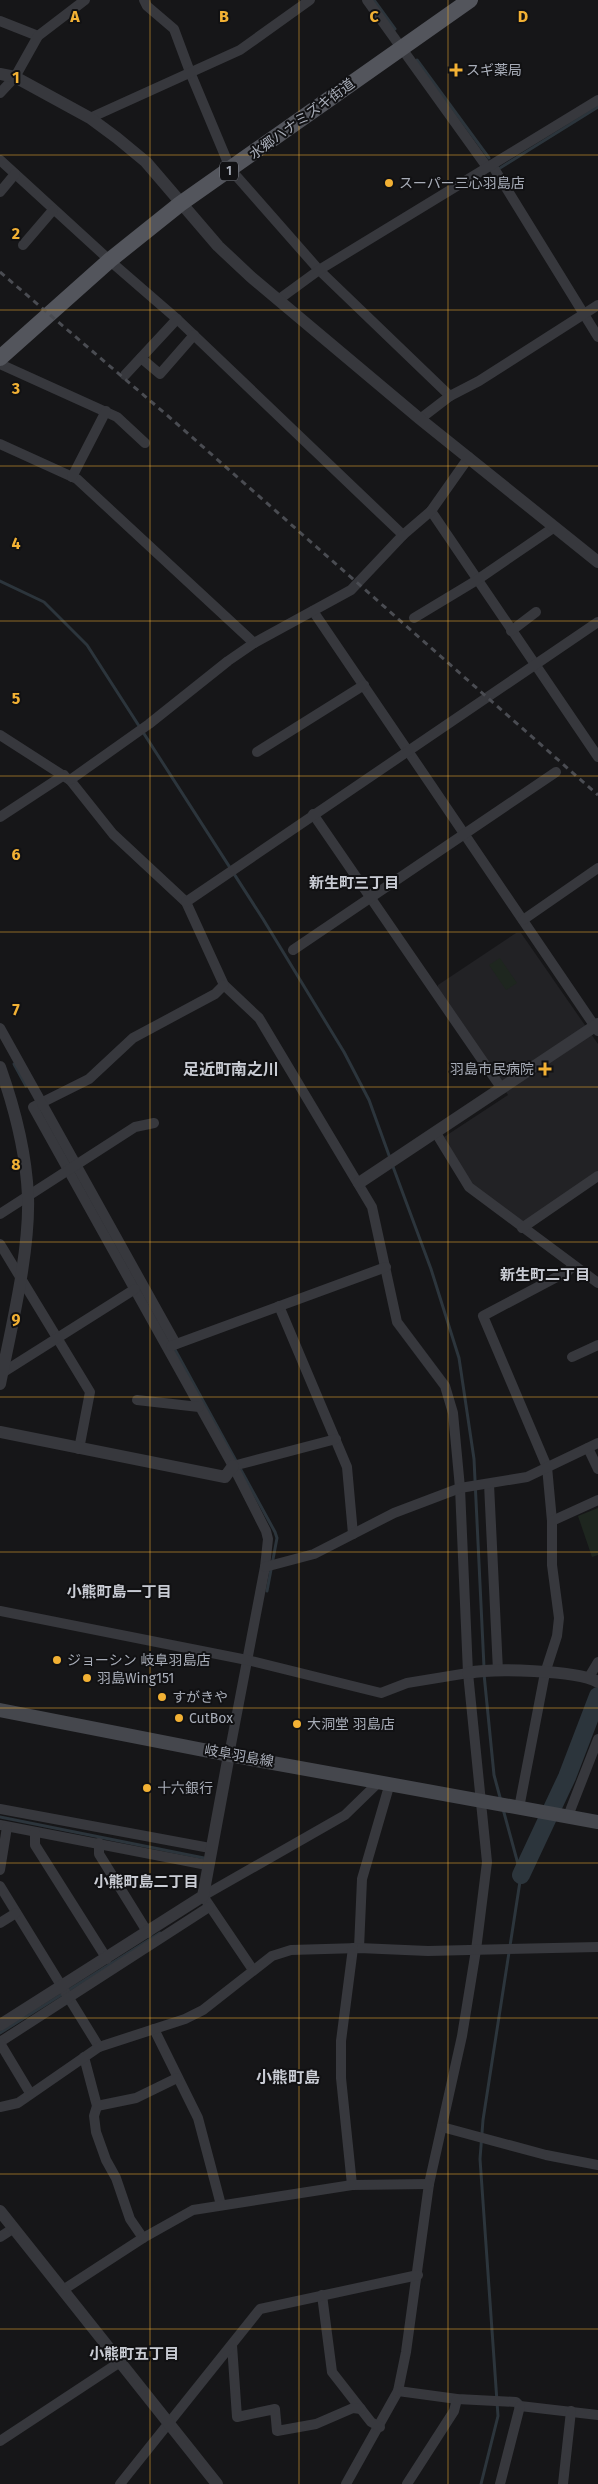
<svg xmlns="http://www.w3.org/2000/svg" width="598" height="2484" viewBox="0 0 598 2484" font-family="'Fira Sans','Noto Sans JP',sans-serif">
<style>
.built{fill:#222225}
.green{fill:#1e261f}
.lines{fill:none;stroke-linecap:round;stroke-linejoin:round}
.stream{stroke:#2c353c;stroke-width:3}
.river{stroke:#2c353c;stroke-width:18}
.minor{stroke:#37383d;stroke-width:10}
.tertiary{stroke:#37383d;stroke-width:12}
.secondary{stroke:#45474d;stroke-width:14}
.primary{stroke:#53555c;stroke-width:16}
.rail{stroke:#4a4c52;stroke-width:3;stroke-dasharray:6 5;stroke-linecap:butt}
.grid{fill:none;stroke:#f2b134;stroke-width:1;stroke-opacity:0.55}
.poi-dot{fill:#f2b134;stroke:#111113;stroke-width:2}
.labels{text-anchor:middle;dominant-baseline:central;stroke-width:4;stroke-linejoin:round;paint-order:stroke}
.shield{fill:#111113;stroke:#7b7e86;stroke-width:1}
.shield-label{font-size:12px;font-weight:bold;fill:#a8adb8}
.poi-label{font-size:14px;fill:#a8adb8;stroke:#111113;text-anchor:start}
.street-label{font-size:14px;fill:#a8adb8;stroke:#111113}
.neighbourhood-label{font-size:15px;font-weight:bold;fill:#c9ccd4;stroke:#111113}
.quarter-label{font-size:16px;font-weight:bold;fill:#c9ccd4;stroke:#111113}
.grid-label{font-size:16px;text-anchor:middle;font-weight:bold;fill:#f2b134;stroke:#111113;stroke-width:4;stroke-linejoin:round;paint-order:stroke}
</style>
<rect width="100%" height="100%" fill="#161618"/>
<polygon class="built" points="516,933 521,933 598,1044 598,1172 522,1225 471,1186 444,1137 508,1095 437,990 438,985"/>
<g class="green">
<polygon points="500,958 517,983 506,990 489,965"/>
<polygon points="598,1508 598,1555 592,1557 578,1516"/>
</g>
<g class="lines">
<g class="stream">
<polyline points="374,0 395,29"/>
<polyline points="417,60 489,158"/>
<polyline points="500,168 598,107"/>
<polyline points="0,581 44,602 87,645 263,919 344,1052 369,1100 390,1158"/>
<polyline points="14,1064 26,1086"/>
<polyline points="392,1164 431,1269 459,1358 474,1459 484,1667"/>
<polyline points="173,1346 275,1532 277,1538 267,1591"/>
<polyline points="484,1674 494,1775 501,1801"/>
<polyline points="0,1817 204,1858"/>
<polyline points="0,2033 160,1933"/>
<polyline points="481,2484 498,2416 480,2159 483,2120 521,1875 503,1809"/>
</g>
<polyline class="river" points="521,1875 567,1777 598,1696"/>
<g class="minor">
<polyline points="144,0 147,6 174,29 190,72 231,170 319,270 450,396"/>
<polyline points="367,0 487,167"/>
<polyline points="0,21 38,36"/>
<polyline points="0,93 15,77 38,36 85,0"/>
<polyline points="90,118 240,50 310,0"/>
<polyline points="0,160 117,267 177,319 403,535"/>
<polyline points="492,165 598,337"/>
<polyline points="0,192 15,174"/>
<polyline points="23,245 53,210"/>
<polyline points="278,300 319,270 598,100"/>
<polyline points="141,358 160,374 194,335"/>
<polyline points="0,364 117,417 145,443"/>
<polyline points="125,375 177,319"/>
<polyline points="420,419 450,396 479,381 598,305"/>
<polyline points="0,444 77,479 254,643"/>
<polyline points="72,477 106,411"/>
<polyline points="431,511 598,757"/>
<polyline points="313,611 598,1031"/>
<polyline points="414,618 477,580 553,528"/>
<polyline points="511,631 536,612"/>
<polyline points="0,735 70,780 113,834 186,902 224,985 259,1018 372,1207 397,1322 445,1386 453,1413 460,1488 468,1673 487,1862 476,1950 462,2036 429,2184 406,2352 398,2391 346,2484"/>
<polyline points="257,752 364,685"/>
<polyline points="70,780 149,724 228,661 254,643 351,590 403,535 431,511 469,457"/>
<polyline points="313,814 502,1089"/>
<polyline points="0,817 64,775"/>
<polyline points="186,902 598,622"/>
<polyline points="523,920 598,868"/>
<polyline points="293,950 556,772"/>
<polyline points="224,985 215,994 133,1038 89,1079 33,1107 233,1466 266,1531 268,1539 265,1567 229,1755"/>
<polyline points="0,1028 176,1344"/>
<polyline points="436,1133 469,1187 598,1283"/>
<polyline points="0,1214 135,1127 154,1123"/>
<polyline points="522,1228 598,1176"/>
<polyline points="0,1244 90,1392 79,1449"/>
<polyline points="279,1306 347,1467 353,1534"/>
<polyline points="171,1346 386,1267"/>
<polyline points="572,1357 598,1345"/>
<polyline points="2,1373 135,1289"/>
<polyline points="137,1400 199,1407"/>
<polyline points="588,1448 598,1469"/>
<polyline points="233,1466 336,1439"/>
<polyline points="489,1484 498,1671"/>
<polyline points="552,1521 547,1467 483,1316 568,1271 573,1266"/>
<polyline points="265,1567 314,1554 394,1513 460,1488 527,1477 598,1443"/>
<polyline points="0,1611 247,1660 381,1693 407,1683 468,1673"/>
<polyline points="589,1677 598,1662"/>
<polyline points="519,1808 545,1673 557,1636 559,1618 552,1565 552,1521 598,1500"/>
<polyline points="0,1809 210,1848"/>
<polyline points="568,1816 598,1739"/>
<polyline points="0,1825 207,1865"/>
<polyline points="35,1832 35,1845 107,1959"/>
<polyline points="99,1843 99,1854 148,1933"/>
<polyline points="0,1870 7,1827"/>
<polyline points="0,1886 99,2047"/>
<polyline points="0,1923 16,1913"/>
<polyline points="359,1948 362,1879 390,1783"/>
<polyline points="253,1970 203,1896 345,1815 380,1781"/>
<polyline points="154,2029 198,2118 221,2205"/>
<polyline points="0,2042 209,1907"/>
<polyline points="0,2043 30,2093"/>
<polyline points="84,2057 97,2106 94,2116 96,2132 106,2160 116,2178 130,2219 143,2238"/>
<polyline points="97,2106 136,2098 177,2078"/>
<polyline points="0,2107 18,2103 99,2047 185,2019 203,2010 272,1956 291,1950 359,1948 428,1951 598,1947"/>
<polyline points="442,2127 546,2155 598,2165"/>
<polyline points="352,2185 341,2078 341,2041 353,1948"/>
<polyline points="0,2237 14,2228"/>
<polyline points="63,2290 143,2238 193,2210 352,2185 429,2184"/>
<polyline points="322,2295 332,2372 371,2422 380,2427"/>
<polyline points="232,2345 237,2417 275,2409 277,2431 316,2424 353,2408 361,2409"/>
<polyline points="398,2391 457,2399 516,2402 520,2406 598,2415"/>
<polyline points="0,2441 120,2362"/>
<polyline points="120,2484 260,2309 418,2275"/>
<polyline points="407,2484 454,2411 457,2399"/>
<polyline points="500,2484 520,2406"/>
<polyline points="563,2484 571,2411"/>
</g>
<g class="tertiary">
<polyline points="0,74 15,77 90,118 117,138 146,162 218,246 251,277 420,419 598,562"/>
<path d="M0,1067C15,1109 26,1152 28,1196C30,1252 11,1329 0,1384"/>
<polyline points="359,1183 598,1024"/>
<polyline points="0,1432 225,1477 233,1466"/>
<path d="M468,1673C493,1668 576,1670 598,1682"/>
<polyline points="0,2025 203,1896 229,1755"/>
<polyline points="0,2211 217,2484"/>
</g>
<polyline class="secondary" points="0,1710 229,1755 598,1822"/>
<polyline class="primary" points="0,358 110,260 180,204 470,0"/>
<polyline class="rail" points="0,272 168,416 598,795"/>
</g>
<path class="grid" d="M150,0V2484M299,0V2484M448,0V2484M0,155H598M0,310H598M0,466H598M0,621H598M0,776H598M0,932H598M0,1087H598M0,1242H598M0,1397H598M0,1552H598M0,1708H598M0,1863H598M0,2018H598M0,2174H598M0,2329H598"/>
<g class="poi-dot">
<path d="M453.5 62.5h5v5h5v5h-5v5h-5v-5h-5v-5h5z"/>
<circle cx="389" cy="183" r="5"/>
<path d="M542.5 1061.5h5v5h5v5h-5v5h-5v-5h-5v-5h5z"/>
<circle cx="57" cy="1660" r="5"/>
<circle cx="87" cy="1678" r="5"/>
<circle cx="162" cy="1697" r="5"/>
<circle cx="179" cy="1718" r="5"/>
<circle cx="297" cy="1724" r="5"/>
<circle cx="147" cy="1788" r="5"/>
</g>
<g class="labels">
<rect class="shield" x="220" y="161.5" width="18" height="19" rx="4"/>
<g class="shield-label">
<text x="229" y="171">1</text>
</g>
<g class="poi-label">
<text x="466" y="70">スギ薬局</text>
<text x="399" y="183">スーパー三心羽島店</text>
<text x="534" y="1069" text-anchor="end">羽島市民病院</text>
<text x="67" y="1660">ジョーシン 岐阜羽島店</text>
<text x="97" y="1678">羽島Wing151</text>
<text x="172" y="1697">すがきや</text>
<text x="189" y="1718">CutBox</text>
<text x="307" y="1724">大洞堂 羽島店</text>
<text x="157" y="1788">十六銀行</text>
</g>
<g class="street-label">
<text transform="translate(302 119) rotate(-36)">水郷ハナミズキ街道</text>
<text transform="translate(239 1756) rotate(10)">岐阜羽島線</text>
</g>
<g class="neighbourhood-label">
<text x="354" y="883">新生町三丁目</text>
<text x="545" y="1275">新生町二丁目</text>
<text x="119" y="1592">小熊町島一丁目</text>
<text x="146" y="1882">小熊町島二丁目</text>
<text x="134" y="2354">小熊町五丁目</text>
</g>
<g class="quarter-label">
<text x="231" y="1069">足近町南之川</text>
<text x="288" y="2077">小熊町島</text>
</g>
</g>
<g class="grid-label">
<text x="75" y="22">A</text>
<text x="224" y="22">B</text>
<text x="374" y="22">C</text>
<text x="523" y="22">D</text>
<text x="16" y="83">1</text>
<text x="16" y="239">2</text>
<text x="16" y="394">3</text>
<text x="16" y="549">4</text>
<text x="16" y="704">5</text>
<text x="16" y="860">6</text>
<text x="16" y="1015">7</text>
<text x="16" y="1170">8</text>
<text x="16" y="1325">9</text>
</g>
</svg>
